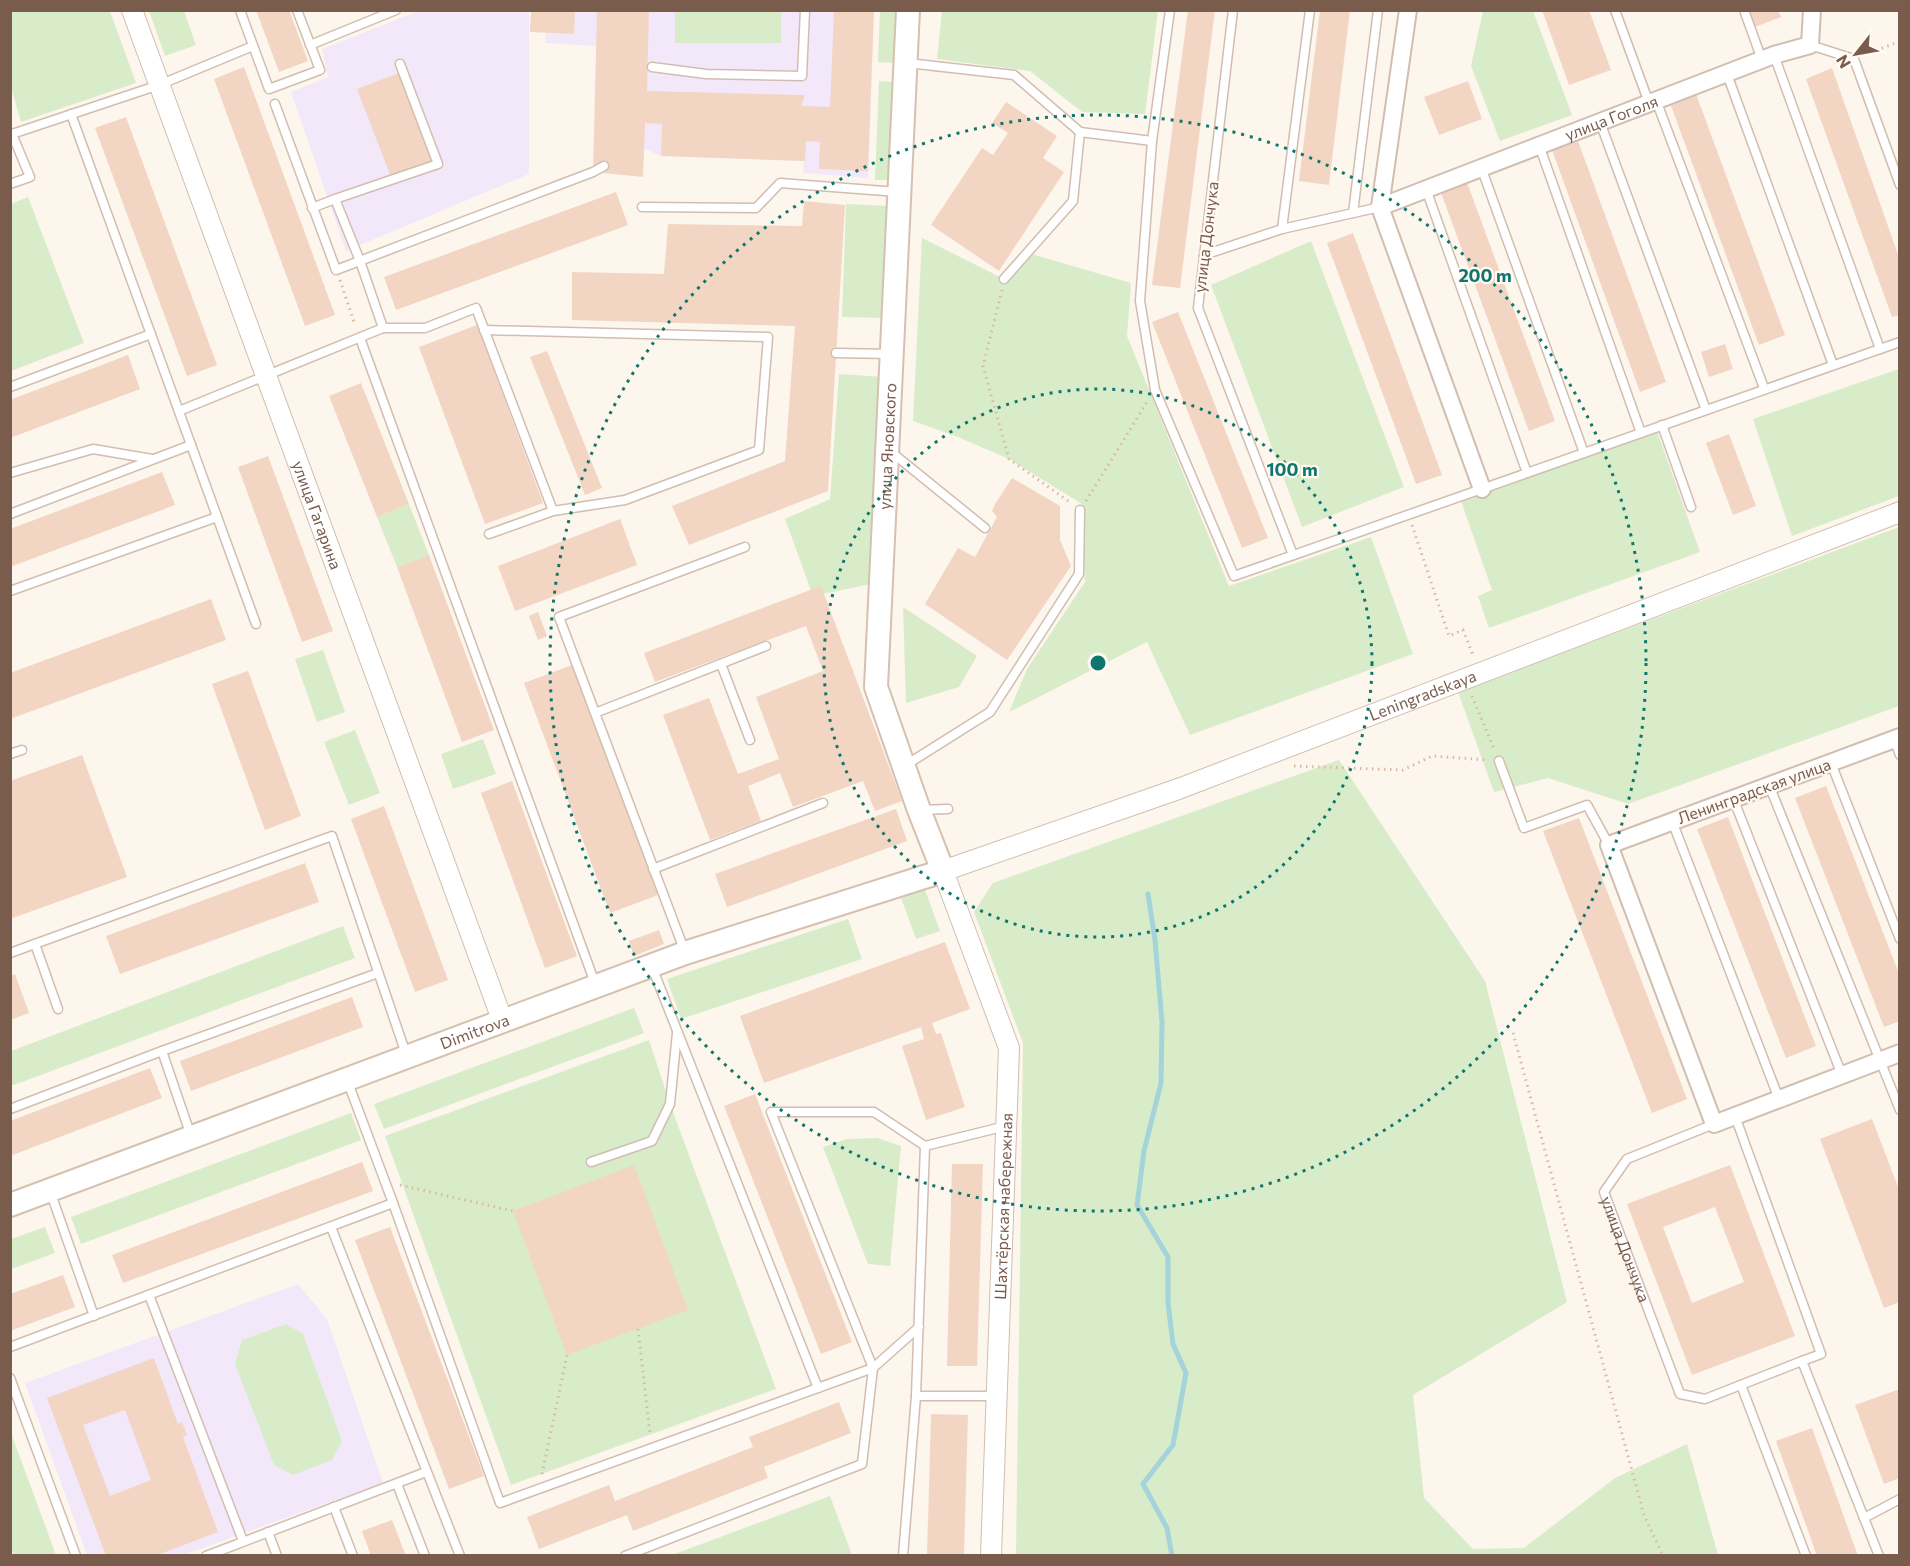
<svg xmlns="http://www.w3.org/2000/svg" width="1910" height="1566" font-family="Commissioner,sans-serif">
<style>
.education{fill:#f3e8fa}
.green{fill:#d8ecc9}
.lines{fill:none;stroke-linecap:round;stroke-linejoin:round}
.stream{stroke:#a5d3da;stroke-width:5}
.building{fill:#f3d5c3;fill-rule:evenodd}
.service-casing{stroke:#d1beb0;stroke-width:11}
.minor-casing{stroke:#d1beb0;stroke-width:20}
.tertiary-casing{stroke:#d1beb0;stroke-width:22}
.secondary-casing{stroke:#d6c0b0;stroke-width:26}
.path{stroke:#d9b8a5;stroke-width:3;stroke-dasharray:1.5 4.5;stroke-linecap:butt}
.service{stroke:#fff;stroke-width:8}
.minor{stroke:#fff;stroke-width:16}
.tertiary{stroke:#fff;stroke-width:20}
.secondary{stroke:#fff;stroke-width:22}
.ring{fill:none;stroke:#0f766e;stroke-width:3;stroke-dasharray:3 6}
.labels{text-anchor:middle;stroke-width:4.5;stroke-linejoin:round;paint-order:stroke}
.street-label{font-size:16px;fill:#7a5c4d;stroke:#fffaf3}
.centre{fill:#0f766e;stroke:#fffaf3;stroke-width:3}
.ring-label{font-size:18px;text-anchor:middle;font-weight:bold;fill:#0f766e;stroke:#fffaf3;stroke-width:4.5;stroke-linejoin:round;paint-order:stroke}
</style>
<rect width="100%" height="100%" fill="#fdf6ec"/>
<path class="education" d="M419 11H529V174L346 251 291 92 328 77 322 49Z
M547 11H874L868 178 803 173 804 161 661 156 645 149 639 175 593 172 598 46 545 43Z
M298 1284 327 1319 383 1483 183 1555H87L25 1383Z"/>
<path class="green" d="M10 11H110L136 83 21 122 11 87Z
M149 11H184L196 45 165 56Z
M675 11H781V43H675Z
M880 11H896L894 63 878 62Z
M942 11H1158L1145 114 1082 112 1030 71 937 59Z
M1483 11H1533L1572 115 1500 141 1471 66Z
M879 81 893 82 889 180H875Z
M28 197 84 343 11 371V204Z
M846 204 888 206 884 318 842 317Z
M922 238 1004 279 1028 253 1131 283 1127 336 1229 586 1371 537 1413 654 1190 735 1147 642 1009 712 1027 669 1085 582 1082 504 1009 459 958 437 913 421Z
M1311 241 1404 487 1302 527 1211 285Z
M1899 369V496L1792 536 1753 419Z
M839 374 883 377 871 584 813 596 785 519 830 499Z
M1657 431 1700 552 1489 628 1478 596 1492 590 1461 501Z
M409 504 429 555 397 567 377 517Z
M1899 527V706L1628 804 1548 778 1494 792 1458 692Z
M903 607 977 656 959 687 906 703Z
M323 650 345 712 317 722 295 659Z
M355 730 380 793 349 805 324 742Z
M483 739 496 774 453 789 441 754Z
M1339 760 1485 981 1567 1302 1413 1395 1424 1498 1473 1549 1524 1548 1615 1478 1687 1444 1718 1555H1016L1023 1043 974 912 993 883Z
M925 890 940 931 916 939 901 898Z
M848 919 862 959 681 1019 667 979Z
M343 926 355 958 11 1086V1051Z
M634 1008 644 1033 384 1129 374 1104Z
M649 1040 670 1104 776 1389 511 1485 385 1136Z
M351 1113 361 1140 81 1244 71 1217Z
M877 1138 901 1146 890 1266 868 1264 823 1147 847 1139Z
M45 1227 55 1253 11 1269V1239Z
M286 1324 303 1334 342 1441 332 1460 293 1475 274 1465 235 1364 242 1340Z
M11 1433 56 1555H14L10 1547Z
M830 1496 852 1555H672Z"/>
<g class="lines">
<path class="stream" d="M1148 894 1155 940 1162 1022 1161 1083 1144 1151 1137 1205 1168 1257V1303L1173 1344 1186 1373 1173 1445 1143 1484 1167 1528 1172 1556"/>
</g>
<path class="building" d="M256 10H289L308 61 279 72Z
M531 10H575L574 34 530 32Z
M597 10H649L647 91 805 95 801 106 830 107 834 10H874L868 171 819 169 820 142 806 141 805 161 661 156 662 124 645 123 643 177 593 172Z
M1188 10H1215L1180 288 1152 285Z
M1320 10H1350L1329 185 1299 181Z
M1542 10H1589L1611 70 1569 85Z
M1746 10H1778L1781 17 1752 28Z
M244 67 335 315 305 326 214 79Z
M1832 68 1900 260V315L1892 317 1806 79Z
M399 73 433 161 391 177 357 89Z
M1468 81 1482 119 1439 135 1424 97Z
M1696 94 1785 335 1759 345 1670 103Z
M1006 102 1057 136 1043 158 1064 172 999 271 931 225 982 148 993 155 1008 133 992 123Z
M126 117 217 365 187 376 95 128Z
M1578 141 1666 382 1640 392 1552 150Z
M1466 180 1555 421 1529 431 1440 190Z
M616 192 628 225 396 310 384 277Z
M804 201 845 205 828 491 689 545 672 506 785 461 795 326 572 320V272L664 274 668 224 802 226Z
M1353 233 1442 475 1416 484 1327 243Z
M1178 312 1268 538 1242 548 1152 322Z
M477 325 543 503 485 524 419 347Z
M1725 344 1733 369 1709 377 1701 352Z
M547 351 602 488 585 495 530 357Z
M128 355 140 389 10 438V400Z
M361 383 409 504 377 517 329 396Z
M1729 434 1756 506 1733 515 1706 443Z
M268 456 333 631 302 642 238 467Z
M162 472 175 505 10 567V529Z
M1012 478 1060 506V540L1071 566 1007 660 925 604 958 548 975 557 997 517 992 511 995 504Z
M620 519 637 565 515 611 498 566Z
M429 555 494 730 462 742 397 567Z
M821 586 902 801 875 811 863 781 793 807 780 773 748 786 761 821 710 840 663 715 709 698 738 774 779 759 756 697 823 671 806 626 655 682 644 653Z
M211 599 226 640 10 719V673Z
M538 612 547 636 538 640 529 616Z
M572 665 658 895 610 913 524 683Z
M248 671 301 816 265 830 212 684Z
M82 755 127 877 10 919V781Z
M512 781 577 956 545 968 481 793Z
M1826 786 1900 976V1021L1884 1027 1795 798Z
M384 806 448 980 415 992 351 819Z
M896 809 907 841 727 907 715 874Z
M1728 817 1816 1046 1786 1058 1697 829Z
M1579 818 1687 1099 1652 1113 1543 831Z
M305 863 319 902 120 974 106 936Z
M659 930 664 944 634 956 629 941Z
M945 942 970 1009 932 1023 936 1034 941 1033 965 1107 926 1120 902 1046 924 1039 921 1027 764 1083 740 1016Z
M15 974 29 1013 10 1020V976Z
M352 997 363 1027 191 1091 180 1061Z
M150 1068 162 1098 10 1156V1121Z
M755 1094 852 1342 821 1354 724 1106Z
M1872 1119 1900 1192V1302L1884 1308 1820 1139Z
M362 1162 373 1191 123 1283 112 1255Z
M952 1164H983L977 1366H947Z
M634 1165 688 1310 567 1355 513 1211Z
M1730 1165 1795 1336 1692 1375 1627 1204ZM1715 1207 1744 1282 1692 1303 1663 1227Z
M390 1227 484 1476 449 1489 355 1240Z
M63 1275 75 1307 10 1331V1294Z
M154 1358 178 1424 182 1422 187 1435 183 1437 218 1532 155 1556H106L47 1398ZM125 1410 151 1480 110 1496 83 1425Z
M1900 1389V1478L1884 1484 1855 1405Z
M839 1402 851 1433 764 1467 768 1478 633 1531 627 1515 539 1549 527 1517 609 1485 615 1501 753 1447 749 1437Z
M931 1414 968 1415 964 1556H927Z
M1812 1428 1858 1556H1817L1776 1441Z
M392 1520 406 1556H371L362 1531Z"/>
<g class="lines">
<defs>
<g id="service">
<path d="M240 10 269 89 320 70 297 10"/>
<path d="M1170 10 1152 141 1140 301 1155 390 1234 576 1900 342"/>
<path d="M1233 10 1198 308 1293 555"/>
<path d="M1615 10 1649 103"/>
<path d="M1744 10 1762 60"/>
<path d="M310 45 396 10"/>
<path d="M1810 45 1854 59 1900 185"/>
<path d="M1774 55 1880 349"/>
<path d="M908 63 1014 75 1080 132 1152 141"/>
<path d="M652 67 706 74 802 76 805 10"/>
<path d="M1727 74 1833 365"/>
<path d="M1656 100 1764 388"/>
<path d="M275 104 336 270 593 172 604 166"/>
<path d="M71 114 256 624"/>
<path d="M1600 122 1706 410"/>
<path d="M1539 145 1641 433"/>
<path d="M1481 167 1584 453"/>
<path d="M10 184 30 177 12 134 159 85 253 46"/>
<path d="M1426 189 1527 473"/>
<path d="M642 207 756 208 780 183 898 192"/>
<path d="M312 208 335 199 438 164 400 64"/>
<path d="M1353 213 1378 10"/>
<path d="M1282 229 1310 10"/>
<path d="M1204 255 1282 229 1380 207"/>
<path d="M1004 279 1073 201 1080 132"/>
<path d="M383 328H425L476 308 553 511"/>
<path d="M484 330 768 337 759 450 625 500 553 511 489 534"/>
<path d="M360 338 596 986"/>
<path d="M836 353 891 354"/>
<path d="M10 387 151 334"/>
<path d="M179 411 383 328 360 261 335 199"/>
<path d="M1662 425 1691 507"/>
<path d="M890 451 985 528"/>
<path d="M10 473 93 449 152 459"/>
<path d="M10 514 191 445"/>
<path d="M10 591 217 517"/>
<path d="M721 664 750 740"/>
<path d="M595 713 559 617 745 547"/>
<path d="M1894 739 1900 755"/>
<path d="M10 754 22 750"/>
<path d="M1499 761 1524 828 1587 805 1609 845"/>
<path d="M1831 763 1900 939"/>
<path d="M906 765 990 712 1079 574 1080 510"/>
<path d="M1769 785 1900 1110"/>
<path d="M1733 798 1842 1075"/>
<path d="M919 810 948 809"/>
<path d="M1672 821 1779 1099"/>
<path d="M653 869 823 803"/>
<path d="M35 944 58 1009"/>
<path d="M685 952 595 713 766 646"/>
<path d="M10 953 332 836 407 1057"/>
<path d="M652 967 818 1388"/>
<path d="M162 1051 191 1136"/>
<path d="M347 1080 393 1203 500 1503 873 1368 919 1327"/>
<path d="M10 1109 162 1051 378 973"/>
<path d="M1735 1116 1821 1354 1802 1361"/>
<path id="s1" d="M1714 1124 1627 1159 1604 1192 1680 1394 1705 1399 1802 1361 1879 1556"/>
<path d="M591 1162 652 1141 670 1104 677 1033"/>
<path d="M50 1191 94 1316"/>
<path d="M331 1227 460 1556"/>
<path d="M149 1295 243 1541"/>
<path d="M10 1347 393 1203"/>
<path d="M10 1378 76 1556"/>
<path d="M1741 1385 1806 1556"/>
<path d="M916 1396H996"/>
<path d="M397 1484 425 1556"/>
<path d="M334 1507 353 1556"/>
<path d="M1864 1518 1900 1499"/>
<path d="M268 1532 277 1556"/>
<path d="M206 1556 426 1472"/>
<path d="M625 1556 862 1464 873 1368 771 1112H874L925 1146 1006 1126"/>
<path d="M903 1556 916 1396 925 1146"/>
</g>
<g id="minor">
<path d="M1408 10 1380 207 1482 489"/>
<path id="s2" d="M1380 207 1774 55 1810 45 1812 10"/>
<path d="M1900 737 1609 845 1714 1124 1900 1053"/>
</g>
<g id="tertiary">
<path id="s3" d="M132 10 503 1022"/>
<path id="s4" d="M991 1556 1009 1048 943 871 1181 788 1900 512"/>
</g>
<g id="secondary">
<path id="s5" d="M10 1205 685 953 943 871 919 810 876 687 908 10"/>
</g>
</defs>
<use href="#service" class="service-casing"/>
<use href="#minor" class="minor-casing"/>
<use href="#tertiary" class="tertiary-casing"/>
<use href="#secondary" class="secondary-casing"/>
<path class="path" d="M1865 55 1900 41
M340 280 355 325
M1002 290 983 366 1009 459 1071 503
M1086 501 1147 402
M1412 525 1449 636 1463 630 1473 655
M1472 696 1494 749
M1294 766 1403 770 1432 756 1488 760
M1513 1033 1644 1515 1663 1556
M400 1185 513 1211
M638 1329 650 1434
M542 1474 567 1355"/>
<use href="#service" class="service"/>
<use href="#minor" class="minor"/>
<use href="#tertiary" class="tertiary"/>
<use href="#secondary" class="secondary"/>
</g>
<g class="ring">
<circle cx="1098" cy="663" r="274"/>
<circle cx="1098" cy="663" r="548"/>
</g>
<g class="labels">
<g class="street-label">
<text dy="6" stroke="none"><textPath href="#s2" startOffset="248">улица Гоголя</textPath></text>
<text transform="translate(1206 237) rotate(-83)" y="6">улица Дончука</text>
<text dy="6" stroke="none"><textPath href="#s5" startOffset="1428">улица Яновского</textPath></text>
<text dy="6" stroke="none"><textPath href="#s3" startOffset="538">улица Гагарина</textPath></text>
<text dy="6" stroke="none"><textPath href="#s4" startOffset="1208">Leningradskaya</textPath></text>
<text transform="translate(1754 791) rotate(-20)" y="6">Ленинградская улица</text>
<text dy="6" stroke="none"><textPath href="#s5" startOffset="496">Dimitrova</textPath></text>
<text dy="6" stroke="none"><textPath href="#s4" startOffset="350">Шахтёрская набережная</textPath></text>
<text dy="6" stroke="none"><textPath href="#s1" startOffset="195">улица Дончука</textPath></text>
</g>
</g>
<circle cx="1098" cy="663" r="9" class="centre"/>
<g class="ring-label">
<text x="1485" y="282">200 m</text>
<text x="1292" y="476">100 m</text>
</g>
<rect width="1910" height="1566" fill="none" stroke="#7a5c4d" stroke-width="24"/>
<g transform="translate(1856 54) rotate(239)" stroke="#fffaf3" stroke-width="4.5" paint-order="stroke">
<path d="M0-4.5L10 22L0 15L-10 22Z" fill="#7a5c4d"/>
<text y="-9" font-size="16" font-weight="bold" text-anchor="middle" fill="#7a5c4d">N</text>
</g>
</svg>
